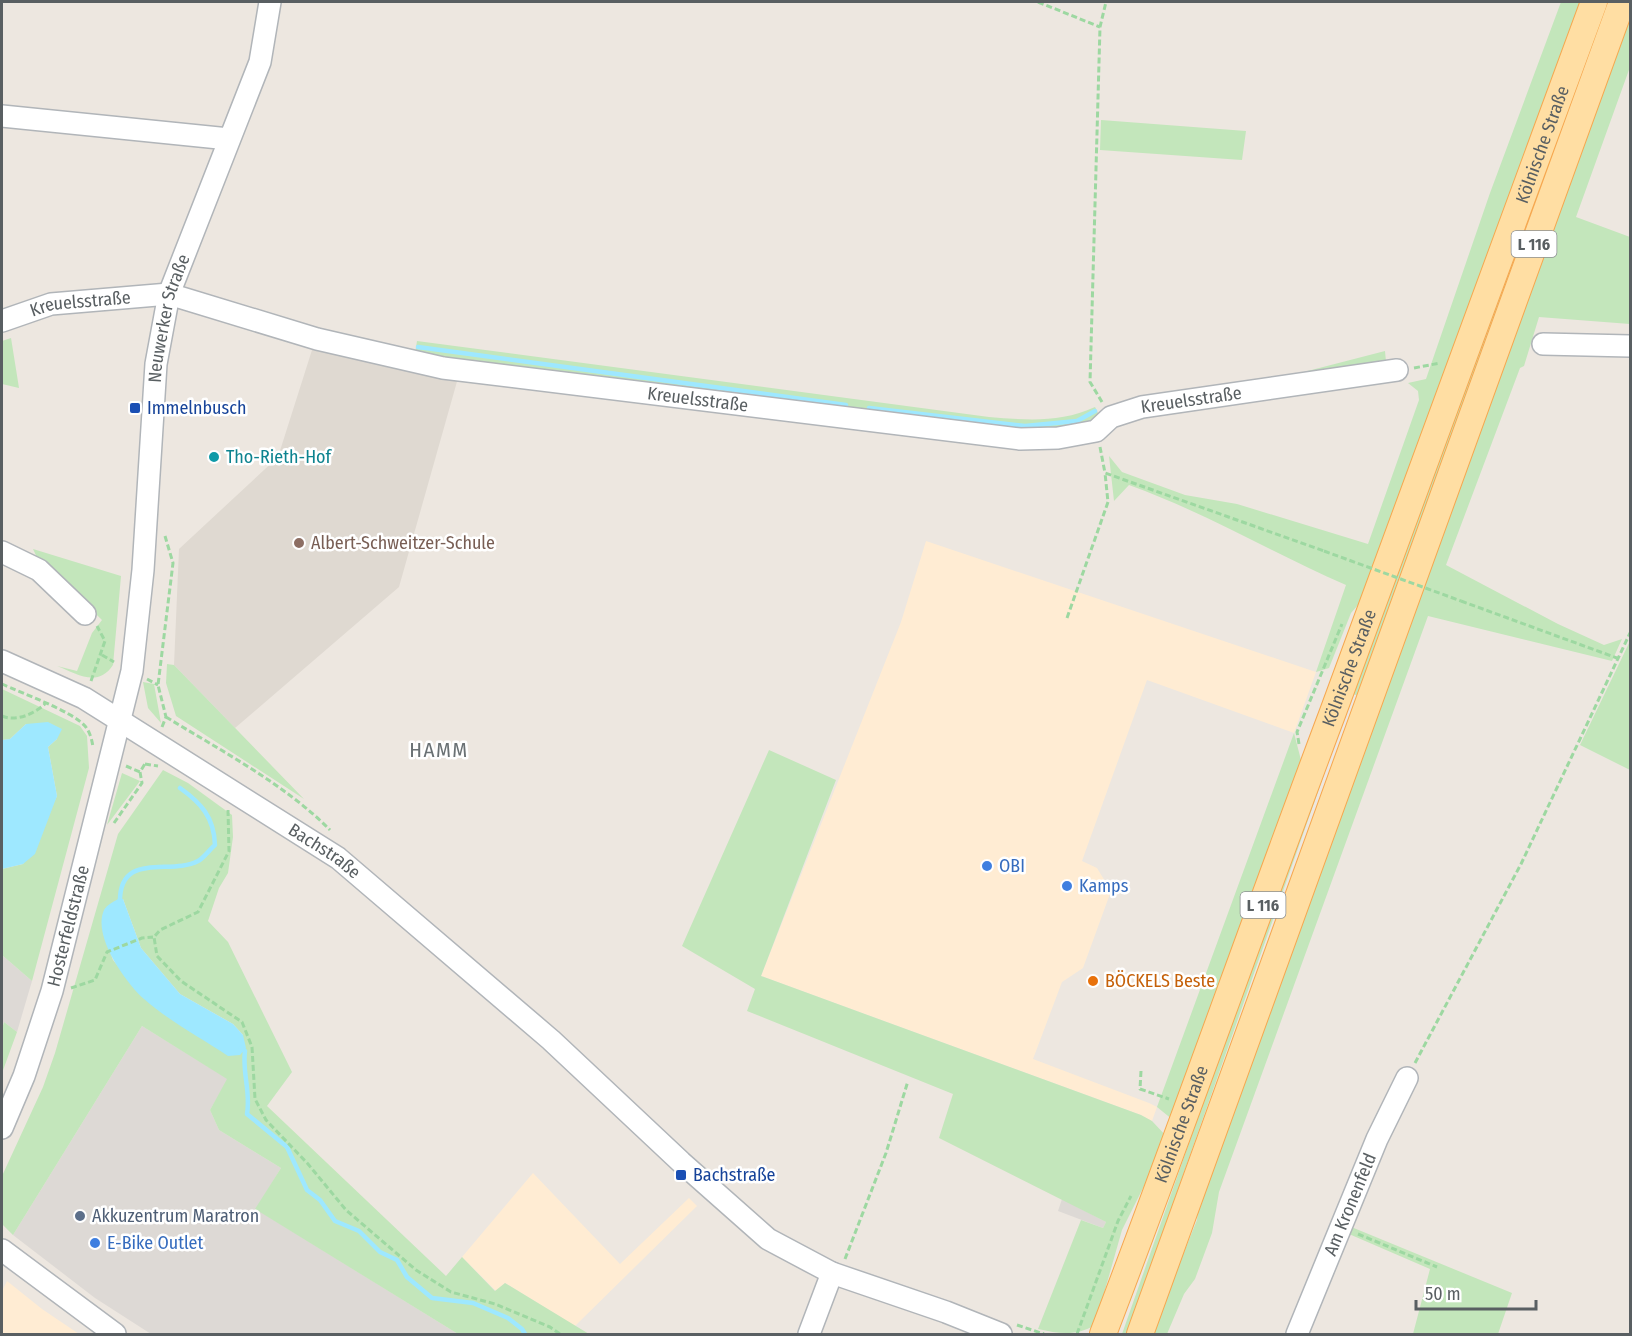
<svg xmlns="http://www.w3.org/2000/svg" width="1632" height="1336" font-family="'Fira Sans Condensed',sans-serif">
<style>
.commercial{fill:#ffecd3}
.industrial{fill:#ddd9d5}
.education{fill:#dfd9d1}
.green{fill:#c3e6bb;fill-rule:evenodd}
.water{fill:#9ee8ff}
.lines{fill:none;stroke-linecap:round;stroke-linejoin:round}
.stream{stroke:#9ee8ff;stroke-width:4.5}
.minor-casing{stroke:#b1b5b9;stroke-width:24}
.major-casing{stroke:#f6a74f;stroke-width:28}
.path{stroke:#9dd8a1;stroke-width:3;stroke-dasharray:6 3;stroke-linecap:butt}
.minor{stroke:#fff;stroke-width:21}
.major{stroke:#ffdea3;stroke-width:26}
.path-bridge{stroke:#9dd8a1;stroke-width:3;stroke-dasharray:6 3;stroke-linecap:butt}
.transit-dot{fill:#1a4fb4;stroke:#fff;stroke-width:2}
.culture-dot{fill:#0f9aa8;stroke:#fff;stroke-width:2}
.education-dot{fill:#8d6e63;stroke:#fff;stroke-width:2}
.shop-dot{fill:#3f7fe0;stroke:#fff;stroke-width:2}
.food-dot{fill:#e8710a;stroke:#fff;stroke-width:2}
.service-dot{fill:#5c6f8a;stroke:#fff;stroke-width:2}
.labels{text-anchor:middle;stroke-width:5;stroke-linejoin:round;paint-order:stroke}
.shield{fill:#fff;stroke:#8b8f91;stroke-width:1.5}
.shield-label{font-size:16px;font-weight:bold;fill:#595f62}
.street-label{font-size:18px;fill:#595f62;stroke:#fff}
.transit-label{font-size:18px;fill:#164399;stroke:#fff;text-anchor:start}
.culture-label{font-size:18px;fill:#0d838f;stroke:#fff;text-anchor:start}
.education-label{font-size:18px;fill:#785e54;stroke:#fff;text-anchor:start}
.shop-label{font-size:18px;fill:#366cbe;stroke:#fff;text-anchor:start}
.food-label{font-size:18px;fill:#c56008;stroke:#fff;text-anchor:start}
.service-label{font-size:18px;fill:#4e5e75;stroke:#fff;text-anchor:start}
.quarter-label{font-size:21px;letter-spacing:1.5px;fill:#6a7174;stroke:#fff}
</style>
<rect width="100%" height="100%" fill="#ede7e0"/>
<path class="commercial" d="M926 541 1316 672 1294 733 1147 680 1082 861 1097 868 1111 891 1083 968 1062 982 1033 1059 1149 1103 1157 1107 1152 1121 1141 1115 761 976 901 622Z
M533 1173 620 1264 689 1198 697 1206 575 1326 505 1283 496 1291 462 1257Z
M7 1281 42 1309 79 1334H2V1291Z"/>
<path class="industrial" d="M2 955 32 981 17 1032 4 1022 2 1029Z
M142 1026 228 1079 210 1110 219 1130 281 1168 256 1209 458 1334H151L95 1298 13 1235Z
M1062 1199 1106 1222 1103 1228 1058 1211Z"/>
<path class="education" d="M312 350 458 378 399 587 235 728 174 665 179 549 278 457Z"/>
<path class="green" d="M1561 2H1581L1365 597 1351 613 1329 668 1316 672 1346 585C1273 553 1204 512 1129 485L1114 501 1109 456 1122 472 1185 495 1237 504 1368 544 1419 400 1418 391 1408 383 1426 379 1490 193Z
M1604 2H1610L1357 695 1350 694Z
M1630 4V67L1576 217 1630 237V324L1539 317 1524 366 1520 368 1446 565 1558 624 1604 645 1622 639 1612 661 1428 616 1219 1192 1212 1233 1195 1279 1184 1294 1167 1334H1151L1197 1220 1201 1179Z
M1101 120 1246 131 1242 160 1100 150Z
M11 338 19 388 2 384V341Z
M417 341 989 417C1027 420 1060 423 1095 407L1100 417C1063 434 1028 430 988 429L415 354Z
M1385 351 1386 362 1297 380 1296 374Z
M33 549 121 576 113 665C98 688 77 674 57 666L77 671 92 633 102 620 64 583 41 566Z
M1630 641V770L1580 745Z
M167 664 174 665 304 799 176 716 166 683Z
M143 682 154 684 161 723 148 708Z
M2 689 80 726 87 736 89 768 32 981 2 955V869L23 864 57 796 48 747 57 739 26 724 10 739 2 740Z
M1294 733 1302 764 1173 1120 1157 1107Z
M769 750 836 780 761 976 1141 1115 1152 1121 1168 1138 1122 1230 1095 1325C1077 1336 1060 1334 1038 1329L1081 1220 1103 1228 1106 1222 939 1138 953 1094 747 1011 755 989 682 946Z
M1327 750 1332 752 1127 1334H1122Z
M163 770 188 783 232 815 233 837 228 873 219 888 208 921 228 942 292 1072 267 1106 446 1276 462 1257 495 1291 505 1283 589 1334H458L255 1209 281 1168 219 1130 210 1110 227 1079 142 1026 13 1235 2 1224V1176L43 1087 55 1053 118 834ZM123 899 141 948 180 994 233 1024 243 1035 144 998 113 960 103 933Z
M122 773 140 781 107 825Z
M4 1022 17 1032 2 1073V1029Z
M1344 1224 1512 1293 1498 1334H1413L1430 1269 1342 1231Z"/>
<path class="water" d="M48 722 62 729 57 739 48 747 57 796 35 854 23 864 2 869V740L10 739 26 724Z
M118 899H123L141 948 180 994 233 1024 243 1035 246 1048 240 1055 228 1056C201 1038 169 1021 144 999 126 983 92 936 104 910 107 905 113 902 118 899Z"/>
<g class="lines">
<path class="stream" d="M418 347 846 405
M869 408 1025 426 1077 421 1095 411
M120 904C118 850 170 876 198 861 204 858 210 849 215 845 214 817 201 803 180 788
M241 1048 245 1051C242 1073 251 1092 247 1114L287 1147 307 1190 320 1200 335 1221 359 1231 380 1252 397 1260 407 1277 432 1298 473 1303 508 1318 522 1329 525 1334"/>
<defs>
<g id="minor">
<path d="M2 116 229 139"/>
<path id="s1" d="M2 321 51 304 169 294 317 339 443 368 1020 439 1058 438 1096 431 1111 417 1142 407 1397 370"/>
<path d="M1543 344 1630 346"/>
<path d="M2 552 39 570 85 614"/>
<path id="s2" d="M2 661 84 698 338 858 551 1040 681 1162 768 1239 832 1273 946 1312 1001 1334"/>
<path id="s3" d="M2 1128 24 1076 52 991 132 671 143 570 156 364 169 294 260 62 270 2"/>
<path d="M2 1250 115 1334"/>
<path d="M809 1334 832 1273"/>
<path id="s4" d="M1297 1334 1377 1139 1407 1078"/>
</g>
<g id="major">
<path id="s5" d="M1103 1334C1182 1128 1255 919 1333 712 1421 475 1509 239 1594 2"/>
<path d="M1140 1334 1622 2"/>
</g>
</defs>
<use href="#minor" class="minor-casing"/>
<use href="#major" class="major-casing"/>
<path class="path" d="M1038 2 1100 27
M1414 368 1440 363
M1102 402 1090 382 1100 27 1106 2
M1100 447 1105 473 1324 551
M1461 601 1617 658
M1067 618 1108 502 1105 473
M102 655 114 662
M147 679 158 685
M91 681 105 641 97 626
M2 684C21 693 72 711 85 726 90 732 92 740 93 747
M2 716C16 722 34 714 45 704
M166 717C220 750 286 785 330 830
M162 727 166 717 158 685 173 563 165 536
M1299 744 1297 732 1342 624
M145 764 158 766
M126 766 140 772
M228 810 229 851 198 912 160 930 154 937 157 956 181 981 242 1022 252 1047 255 1099 266 1120 308 1164 346 1210 416 1270 451 1292 495 1304 550 1327 560 1334
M114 823 142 783 140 772 146 762
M71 988 95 980 107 952 142 938 153 937
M1415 1063 1521 864 1630 633
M1141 1071 1140 1089 1169 1099
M1358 1234 1437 1267
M845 1259 886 1153 908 1081
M1017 1325 1044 1334
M1077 1334 1118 1221 1131 1196"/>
<use href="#minor" class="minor"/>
<use href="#major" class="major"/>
<path class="path-bridge" d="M1324 551 1461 601"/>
</g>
<g class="transit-dot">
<rect x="129" y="402" width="12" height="12" rx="3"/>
<rect x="675" y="1169" width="12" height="12" rx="3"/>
</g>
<circle class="culture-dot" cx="214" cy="457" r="6"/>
<circle class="education-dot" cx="299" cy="543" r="6"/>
<g class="shop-dot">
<circle cx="987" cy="866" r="6"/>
<circle cx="1067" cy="886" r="6"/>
<circle cx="95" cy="1243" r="6"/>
</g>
<circle class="food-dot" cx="1093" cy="981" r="6"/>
<circle class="service-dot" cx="80" cy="1216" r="6"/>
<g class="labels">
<g class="shield">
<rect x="1511.5" y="231" width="45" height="26" rx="4.5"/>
<rect x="1240.5" y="892" width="45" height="26" rx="4.5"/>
</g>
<g class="shield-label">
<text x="1534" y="250">L 116</text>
<text x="1263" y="911">L 116</text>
</g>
<g class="street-label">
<text dy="6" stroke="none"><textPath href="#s5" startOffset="1268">Kölnische Straße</textPath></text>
<text dy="6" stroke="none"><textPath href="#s1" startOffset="81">Kreuelsstraße</textPath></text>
<text dy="6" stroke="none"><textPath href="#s3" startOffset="831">Neuwerker Straße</textPath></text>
<text dy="6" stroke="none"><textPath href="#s1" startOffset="711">Kreuelsstraße</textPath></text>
<text dy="6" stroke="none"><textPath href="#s1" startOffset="1215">Kreuelsstraße</textPath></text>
<text dy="6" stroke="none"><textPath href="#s5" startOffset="710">Kölnische Straße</textPath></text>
<text dy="6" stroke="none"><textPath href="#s2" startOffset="375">Bachstraße</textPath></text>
<text dy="6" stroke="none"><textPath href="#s3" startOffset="213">Hosterfeldstraße</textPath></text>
<text dy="6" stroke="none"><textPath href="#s5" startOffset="224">Kölnische Straße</textPath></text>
<text dy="6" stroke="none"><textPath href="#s4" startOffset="140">Am Kronenfeld</textPath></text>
</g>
<g class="transit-label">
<text x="147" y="414">Immelnbusch</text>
<text x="693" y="1181">Bachstraße</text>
</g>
<g class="culture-label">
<text x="226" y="463">Tho-Rieth-Hof</text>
</g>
<g class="education-label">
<text x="311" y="549">Albert-Schweitzer-Schule</text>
</g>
<g class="shop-label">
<text x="999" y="872">OBI</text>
<text x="1079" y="892">Kamps</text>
<text x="107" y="1249">E-Bike Outlet</text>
</g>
<g class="food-label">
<text x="1105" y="987">BÖCKELS Beste</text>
</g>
<g class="service-label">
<text x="92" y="1222">Akkuzentrum Maratron</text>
</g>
<g class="quarter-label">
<text x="439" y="757">HAMM</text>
</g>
</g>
<rect width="1632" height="1336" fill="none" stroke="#595f62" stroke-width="6"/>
<path d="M1416 1300v9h120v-9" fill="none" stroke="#595f62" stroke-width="3"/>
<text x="1425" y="1300" font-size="18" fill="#595f62" stroke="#ffffff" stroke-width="4.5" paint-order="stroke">50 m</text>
</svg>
